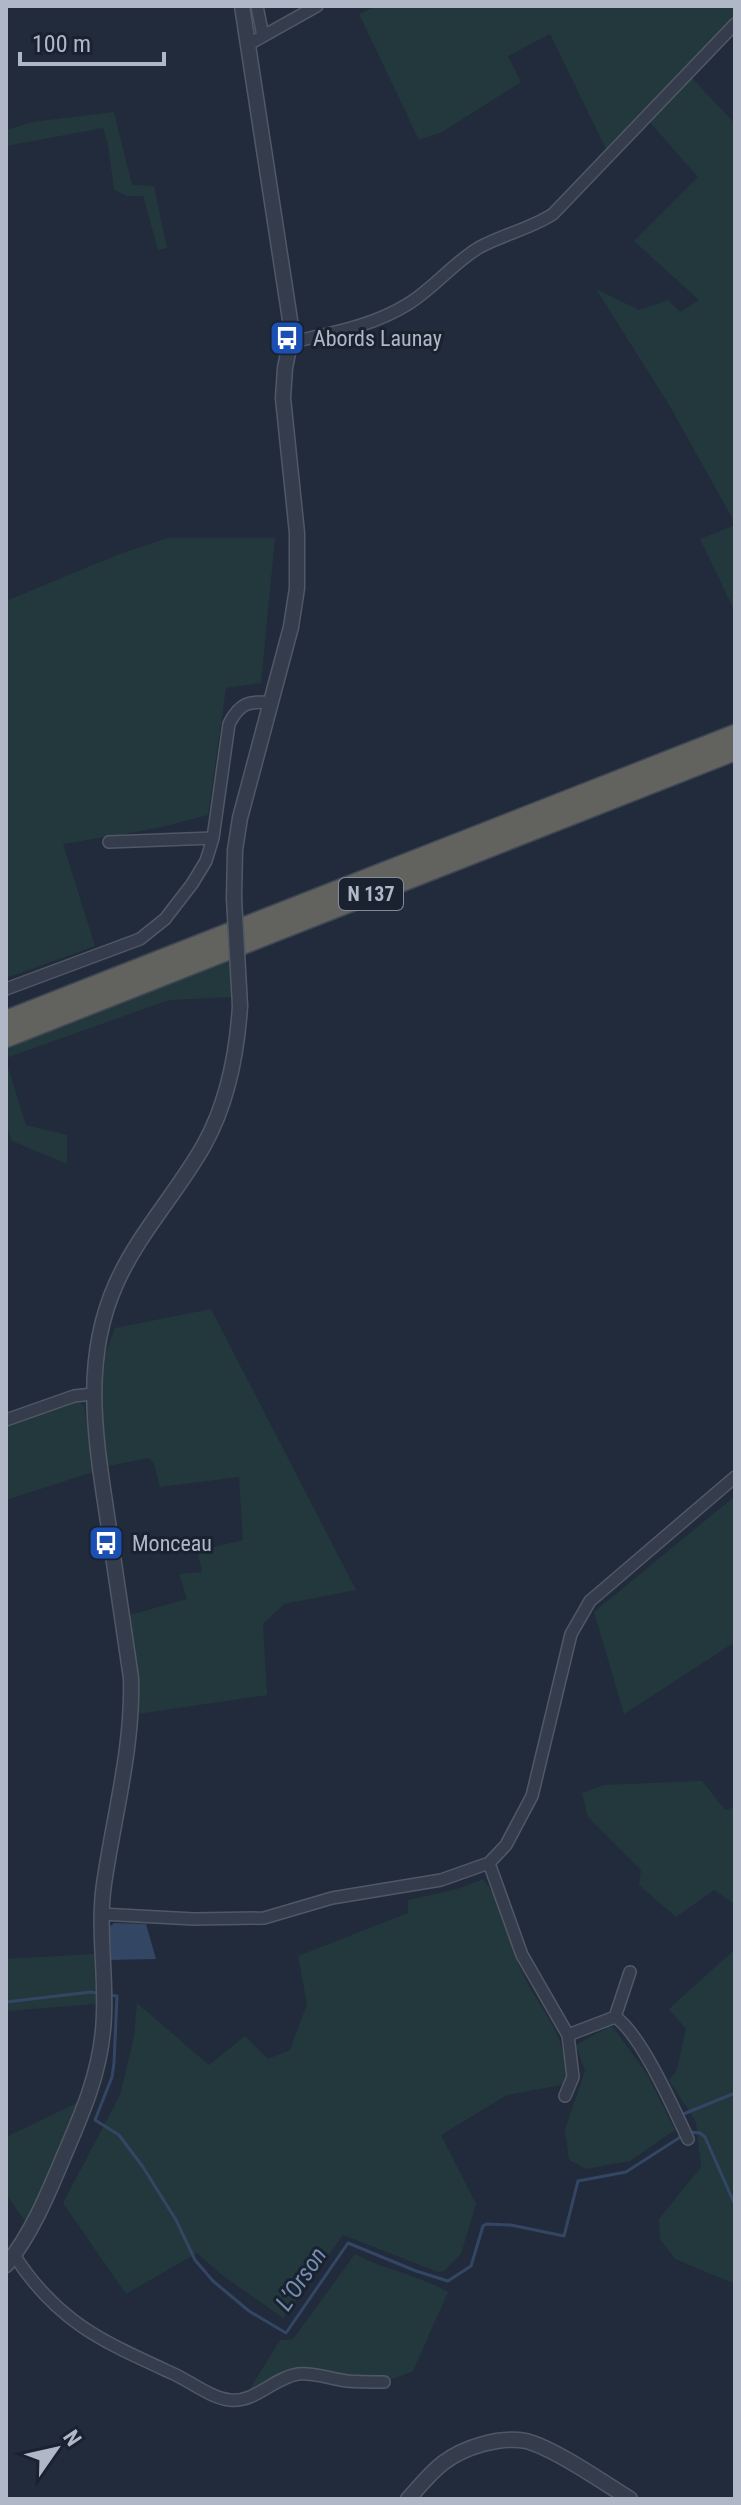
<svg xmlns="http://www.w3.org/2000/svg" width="741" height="2505" font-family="'Roboto Condensed',sans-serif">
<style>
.green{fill:#23383d}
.water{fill:#334664}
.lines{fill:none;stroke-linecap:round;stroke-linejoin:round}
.stream{stroke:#334664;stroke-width:3}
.minor-casing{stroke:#505866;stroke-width:14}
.tertiary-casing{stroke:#505866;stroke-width:17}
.trunk-casing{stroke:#404856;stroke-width:23}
.minor{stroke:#353d4c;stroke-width:11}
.tertiary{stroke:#353d4c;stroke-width:14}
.trunk{stroke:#62625e;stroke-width:20}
.tertiary-bridge-casing{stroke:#505866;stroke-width:17;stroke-linecap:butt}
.tertiary-bridge{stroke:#353d4c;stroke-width:14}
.labels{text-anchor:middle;stroke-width:6;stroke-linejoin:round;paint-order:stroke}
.shield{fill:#1a2230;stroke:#838b9a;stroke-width:2}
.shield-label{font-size:20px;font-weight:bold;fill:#b0b8c8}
.poi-label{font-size:22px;fill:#b0b8c8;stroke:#1a2230;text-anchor:start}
.water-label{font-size:24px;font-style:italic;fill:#758db2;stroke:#1a2230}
</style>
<rect width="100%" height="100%" fill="#212b3b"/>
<path class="green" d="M377 6H735V15L606 149 550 34 508 56 521 82 442 132 419 140 359 14Z
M691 77 735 124V523L668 403 596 289 639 310 668 300 680 312 699 300 634 241 698 177 648 120Z
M114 112 132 185 154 186 167 248 158 250 143 196H127L114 190 108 144 103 128 6 146V130L32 122Z
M735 525V612L700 539Z
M168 538H275L261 683 226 688 208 815 158 828 63 844 95 946 6 978V601L117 555Z
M229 962 232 997 169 1000 6 1058V1044Z
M6 1061 26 1125 67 1135V1164L12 1141 6 1126Z
M211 1309 356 1590 284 1604 263 1624 267 1695 138 1714 130 1615 187 1599 179 1574 202 1572 197 1551 243 1540 239 1477 160 1487 154 1464 149 1458 103 1467 99 1419 103 1359 115 1328Z
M77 1401 84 1406 93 1472 6 1500V1425Z
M735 1496V1642L624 1714 594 1612Z
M702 1781 725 1810 735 1807V1904L714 1890 676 1917 639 1885 641 1870 588 1817 582 1793 604 1785Z
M483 1879C503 1903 507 1936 519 1965 539 2013 566 2026 567 2084L507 2095 441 2135 476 2204 461 2254 444 2271 438 2272 343 2235 283 2318 222 2275 197 2253 126 2294 63 2203 120 2095 134 2037 137 2003 209 2065 245 2036 268 2059 290 2050 307 2004 298 1956 408 1913V1900L457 1889Z
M735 1949V2284L675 2259 660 2239 659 2219 701 2167 696 2122 669 2080 676 2072 686 2029 669 2009Z
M94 1954 96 2004 6 2011V1959Z
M608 2027H613L647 2074 675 2130 630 2161 586 2169 569 2160 565 2129 585 2071 576 2045Z
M77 2103 27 2224 6 2194V2137Z
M355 2254C384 2270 419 2275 448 2292L413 2371 393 2379 363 2380 310 2371 245 2397 280 2340 293 2339Z"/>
<path class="water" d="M114 1923 146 1924 156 1959 109 1960 107 1929Z"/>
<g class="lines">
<path class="stream" d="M108 1995 117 1996 114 2063 112 2077 95 2120 119 2135 143 2167 176 2220 195 2260 213 2281 249 2311 286 2333 348 2243 416 2271 448 2281 471 2266 483 2226 486 2224 511 2225 564 2236 578 2181 626 2172 682 2136
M6 2002 91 1992 101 1994
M681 2115 735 2093
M689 2132 700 2133 705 2137 735 2205"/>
<defs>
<path id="minor" d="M257 6 263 36
M249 44 317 6
M292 342C332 333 373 326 408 304 434 288 454 262 480 247 504 234 530 229 553 214L735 24
M109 842 213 838
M6 989 140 939 165 919 192 884 206 861 213 838 229 724C240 702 248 702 271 702
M6 1420 74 1396 93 1394
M489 1863 522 1955 568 2035 615 2017
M101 1914 194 1919 264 1918 332 1898 441 1880 489 1863 506 1845 532 1796 571 1634 590 1601 735 1477
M615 2017C640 2032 675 2111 688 2139
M615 2017 630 1972
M565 2096 573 2077 568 2035
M14 2255C58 2323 104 2342 174 2374 191 2382 211 2398 230 2400 255 2403 273 2378 298 2374 313 2372 331 2379 347 2381 359 2382 371 2382 384 2382"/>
<path id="tertiary" d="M234 898 235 850 240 818 291 627 297 588V533L283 398 285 368 292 333 242 6
M6 2265C31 2235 48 2194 63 2158 81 2116 99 2076 103 2030 108 1982 97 1933 104 1884 114 1815 133 1749 131 1678 123 1626 116 1574 108 1522 96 1441 81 1362 116 1284 138 1234 177 1193 204 1145 228 1102 237 1054 240 1006
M408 2499C419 2487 430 2473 443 2463 464 2447 500 2436 526 2441 554 2448 604 2483 630 2499"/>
<path id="trunk" d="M6 1021 735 735
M6 1037 735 750"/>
</defs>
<use href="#minor" class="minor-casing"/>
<use href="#tertiary" class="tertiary-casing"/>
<use href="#trunk" class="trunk-casing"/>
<use href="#minor" class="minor"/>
<use href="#tertiary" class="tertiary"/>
<use href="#trunk" class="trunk"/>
<defs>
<path id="tertiary-bridge" d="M234 898 240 1006"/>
</defs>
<use href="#tertiary-bridge" class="tertiary-bridge-casing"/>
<use href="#tertiary-bridge" class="tertiary-bridge"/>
</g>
<defs>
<symbol id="bus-square" viewBox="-11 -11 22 22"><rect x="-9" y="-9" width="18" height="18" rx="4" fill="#1a4fb4" stroke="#1a2230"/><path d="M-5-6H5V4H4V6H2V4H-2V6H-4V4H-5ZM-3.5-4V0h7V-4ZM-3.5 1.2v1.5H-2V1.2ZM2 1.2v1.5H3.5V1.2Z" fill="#fff"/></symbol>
</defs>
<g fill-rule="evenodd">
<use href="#bus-square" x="267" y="318" width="40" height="40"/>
<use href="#bus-square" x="86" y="1523" width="40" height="40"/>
</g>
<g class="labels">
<rect class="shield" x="339" y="878" width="64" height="32" rx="6"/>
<g class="shield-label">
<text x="371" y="901">N 137</text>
</g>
<g class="poi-label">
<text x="313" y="346">Abords Launay</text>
<text x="132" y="1551">Monceau</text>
</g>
<g class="water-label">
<text transform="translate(301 2279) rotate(-56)" y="8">L’Orson</text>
</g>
</g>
<rect width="741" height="2505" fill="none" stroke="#b0b8c8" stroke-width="16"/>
<g transform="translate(56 2449) rotate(56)" stroke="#1a2230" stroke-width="6" paint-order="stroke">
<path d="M0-6L14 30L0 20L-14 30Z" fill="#b0b8c8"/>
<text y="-12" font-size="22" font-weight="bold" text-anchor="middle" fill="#b0b8c8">N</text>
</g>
<path d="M20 52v12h144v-12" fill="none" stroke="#b0b8c8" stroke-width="4"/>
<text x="32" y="52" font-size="24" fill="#b0b8c8" stroke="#1a2230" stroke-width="6" paint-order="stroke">100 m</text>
</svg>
